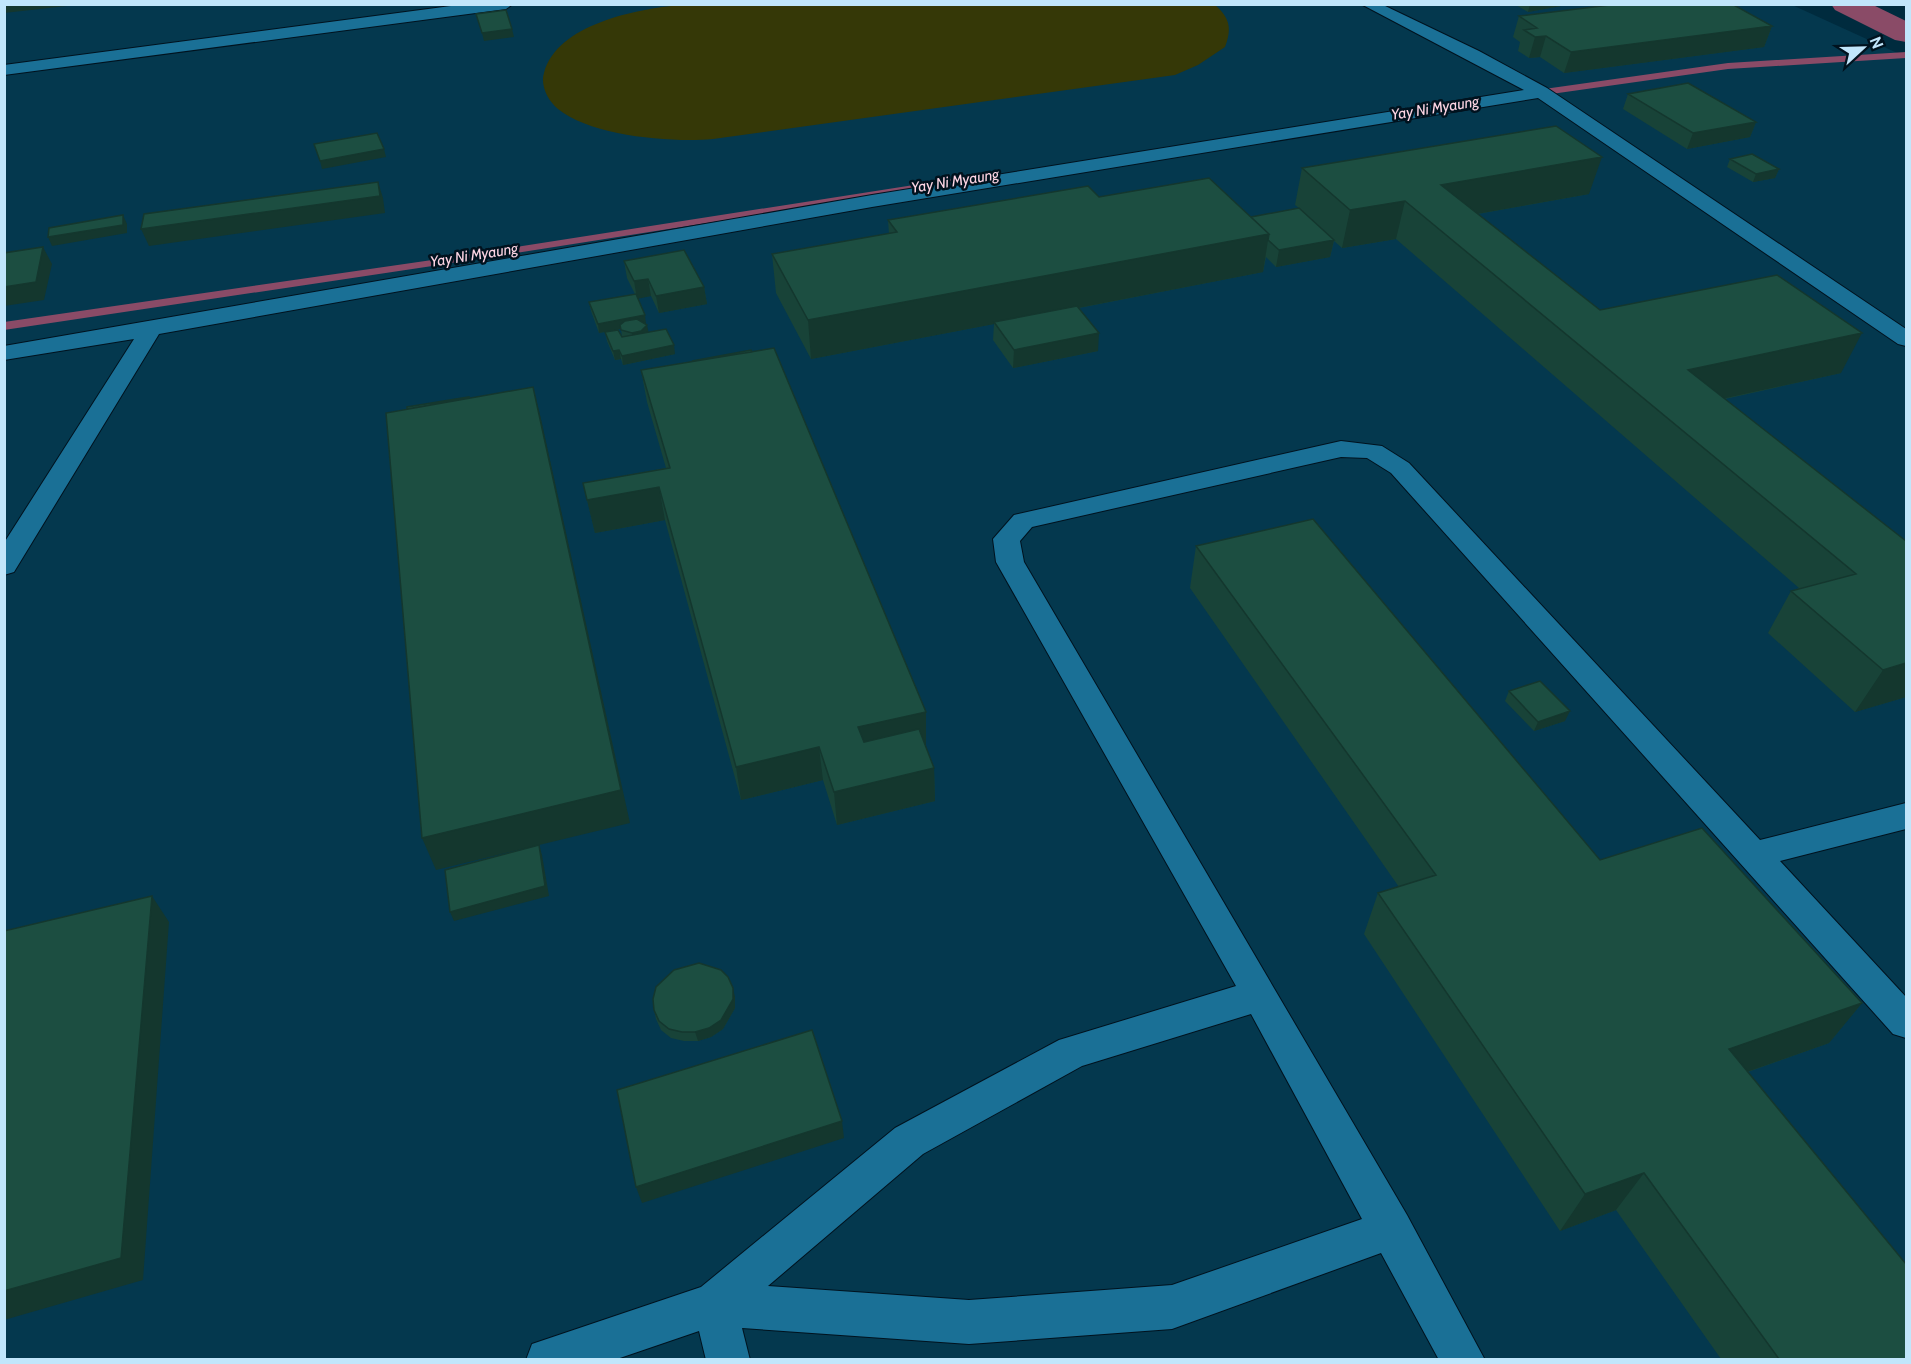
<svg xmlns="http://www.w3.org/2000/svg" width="1911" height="1364" font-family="Cabin,sans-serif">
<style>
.built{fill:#04384e}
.green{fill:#353807}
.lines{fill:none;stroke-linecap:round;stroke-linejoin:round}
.stream{fill:#8a4b67;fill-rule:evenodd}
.canal{fill:#8a4b67;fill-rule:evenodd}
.service-casing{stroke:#00121e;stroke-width:2}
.service{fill:#1a7096;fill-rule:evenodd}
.wall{fill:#184338}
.shaded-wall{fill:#14372e}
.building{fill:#1c4e41;stroke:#14372e;stroke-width:1.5}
.labels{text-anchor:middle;stroke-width:5;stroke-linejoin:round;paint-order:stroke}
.far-water-label{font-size:15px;font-style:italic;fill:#fdd5e4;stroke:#00121e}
</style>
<rect width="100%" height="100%" fill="#002b3e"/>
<path class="built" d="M1790 4 1906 57V1359L5 1360V5Z"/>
<path class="green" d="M1215 5C1230 18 1232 28 1225 47L1198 65 1175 75 713 139C672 143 591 136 558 109 548 101 540 85 544 73 557 24 637 9 680 5Z"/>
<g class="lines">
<path class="stream" d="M1906 52V58L1728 69 1530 97 1525 94 1530 91 1728 63Z
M997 172 1002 175 1001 177 439 265 4 330V322L439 259Z"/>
<path class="canal" d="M1831 4H1871L1906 21V42L1895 40 1835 10Z"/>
<defs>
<path id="service" d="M466 4H513L506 9 4 75V65Z
M1361 4H1381L1479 51 1547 88 1906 329V346L1898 344 1538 98 872 207 159 334 14 572 4 575V543L134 339 4 360V346L872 195 1524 90Z
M1341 441 1382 446 1409 463 1760 840 1906 803V829L1780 861 1906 997V1038L1893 1034 1391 473 1367 458 1341 457 1032 527 1020 541 1024 562 1407 1215 1485 1360H1439L1381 1253 1172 1329 969 1344 742 1328 750 1360H706L699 1331 614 1360H526L532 1344 701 1287 895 1128 1059 1040 1236 986 996 562 993 539 1014 515ZM1251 1014 1362 1219 1172 1285 969 1300 768 1286 923 1154 1082 1066Z"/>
</defs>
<use href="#service" class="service-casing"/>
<use href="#service" class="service"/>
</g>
<path class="wall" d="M1514 4H1572L1528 12Z
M1519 16 1772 26 1764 47 1564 73 1540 57 1529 58 1518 51 1520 42 1513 37Z
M1628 94 1756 122 1750 137 1687 149 1623 109Z
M1730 159 1779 169 1775 178 1753 182 1727 167Z
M1302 168 1589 194 1478 214 1600 310 1841 373 1725 399 1906 541V697L1855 712 1768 633 1791 591 1799 588 1396 239 1342 248 1334 241 1330 257 1276 267 1266 257 1263 272 1079 308 1098 351 1013 368 993 340 994 324 811 359 776 293 772 254 889 234 888 220 1099 197 1251 217 1299 208 1295 205Z
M624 261 704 287 707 304 659 313 651 296 638 298 648 332 675 354 623 365 621 359 615 360 607 341 605 332 622 337 621 329 599 333 591 311 589 302 635 294 627 278Z
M641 370 926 712V745H925L934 768 935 801 837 825 823 780 741 800 665 520 595 533 583 483 666 468 647 402Z
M1196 546 1600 860 1862 1003 1829 1043 1748 1072 1906 1359H1721L1616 1210 1560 1231 1364 934 1378 893 1399 887 1190 588Z
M1509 691 1565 721 1534 731 1505 701Z
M735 997V1008L723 1029 711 1037 698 1041H684L671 1038 661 1030 656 1019 654 1010Z"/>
<path class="shaded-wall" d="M4 4H85L4 13Z
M1530 4H1572L1528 12Z
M1772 26 1764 47 1564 73 1571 52Z
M512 29 514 37 484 41 482 33Z
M1546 36 1540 57 1529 58 1535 37Z
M1756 122 1750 137 1687 149 1693 133Z
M384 149 386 157 322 169 320 161Z
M1602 157 1589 194 1431 222 1441 185Z
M1779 169 1775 178 1753 182 1756 174Z
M378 182 383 198 385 213 149 246 141 229Z
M1405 201 1396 239 1342 248 1350 210Z
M123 215 127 224V233L52 246 48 237Z
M1269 234 1263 272 995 324 994 322V324L811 359 808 320Z
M1334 240 1330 257 1276 267 1279 250Z
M43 247 52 264 44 300 4 306V287Z
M648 279 651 296 637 299 634 281Z
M704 287 707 304 659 313 656 296Z
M645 315 646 324 599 333 598 324Z
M647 325 649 334 633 342 632 333Z
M1099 333 1098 351 1013 368 1014 350Z
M1862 333 1841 373 1671 410 1688 370Z
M674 345 675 354 623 365 622 356Z
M619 350 621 359 615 360 613 351Z
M533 387 541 419 630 823 436 870 422 838Z
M659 487 665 520 595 533 587 500Z
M1906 663V697L1855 712 1883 670Z
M1570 711 1565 721 1534 731 1538 722Z
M926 712V745L861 760 858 727Z
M819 747 823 780 741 800 736 767Z
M934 768 935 801 837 825 834 792Z
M539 845 542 855 549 896 454 921 450 912Z
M152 896 169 922 143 1280 4 1320V1291Z
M733 988 735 997V1008L723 1029 711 1037 698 1041 695 1032Z
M1862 1003 1829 1043 1701 1088 1729 1049Z
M842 1121 844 1138 642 1203 636 1187Z
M1644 1173 1616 1210 1560 1231 1585 1194Z"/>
<path class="building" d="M1618 4H1732L1772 26 1571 52 1546 36 1535 37 1524 30 1537 28 1519 16Z
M506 10 512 29 482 33 476 14Z
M1688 83 1756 122 1693 133 1628 94Z
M1556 126 1602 157 1441 185 1600 310 1777 275 1862 333 1688 370 1906 541V663L1883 670 1791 591 1856 574 1405 201 1350 210 1302 168Z
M377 133 384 149 320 161 314 144Z
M1752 154 1779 169 1756 174 1730 159Z
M1209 178 1269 234 808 320 772 254 897 232 888 220 1088 186 1099 197Z
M378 182 380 196 141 229 144 214Z
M1299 208 1334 240 1279 250 1268 240 1269 234 1251 217Z
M123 215V225L48 237 49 228Z
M43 247 36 282 4 287V253Z
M684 250 704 287 656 296 648 279 634 281 624 261Z
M636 294 645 315 598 324 589 302Z
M1077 306 1099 333 1014 350 994 322Z
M637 319 647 325 641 331 632 333 621 330 620 325 625 321Z
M666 329 674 345 622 356 619 350 613 351 605 332 618 330 622 337Z
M774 348 926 712 858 727 864 742 919 729 934 768 834 792 819 747 736 767 659 487 587 500 583 483 670 468 641 370Z
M751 350 752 352 692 361Z
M533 387 621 790 422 838 386 413Z
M469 397V398L407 409V407Z
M1313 519 1600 860 1702 828 1862 1003 1729 1049 1906 1264V1359H1779L1644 1173 1585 1194 1378 893 1436 875 1196 546Z
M1540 681 1570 711 1538 722 1509 691Z
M539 845 545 886 450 912 445 870Z
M152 896 121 1258 4 1291V931Z
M699 963 721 970 728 977 733 988V999L721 1020 709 1028 695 1032H682L669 1029 659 1021 654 1010 653 999 656 987 674 970Z
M812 1030 842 1121 636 1187 617 1090Z"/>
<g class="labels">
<g class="far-water-label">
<text transform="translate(1435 108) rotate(-9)" y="5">Yay Ni Myaung</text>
<text transform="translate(955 181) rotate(-9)" y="5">Yay Ni Myaung</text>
<text transform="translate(474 255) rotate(-9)" y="5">Yay Ni Myaung</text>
</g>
</g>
<rect width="1911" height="1364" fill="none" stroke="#c1e6fb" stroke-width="12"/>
<g transform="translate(1863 48) rotate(68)" stroke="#00121e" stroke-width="4.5" paint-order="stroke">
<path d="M0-4.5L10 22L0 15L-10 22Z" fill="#c1e6fb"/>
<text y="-9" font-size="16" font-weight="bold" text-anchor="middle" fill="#c1e6fb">N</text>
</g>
</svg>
